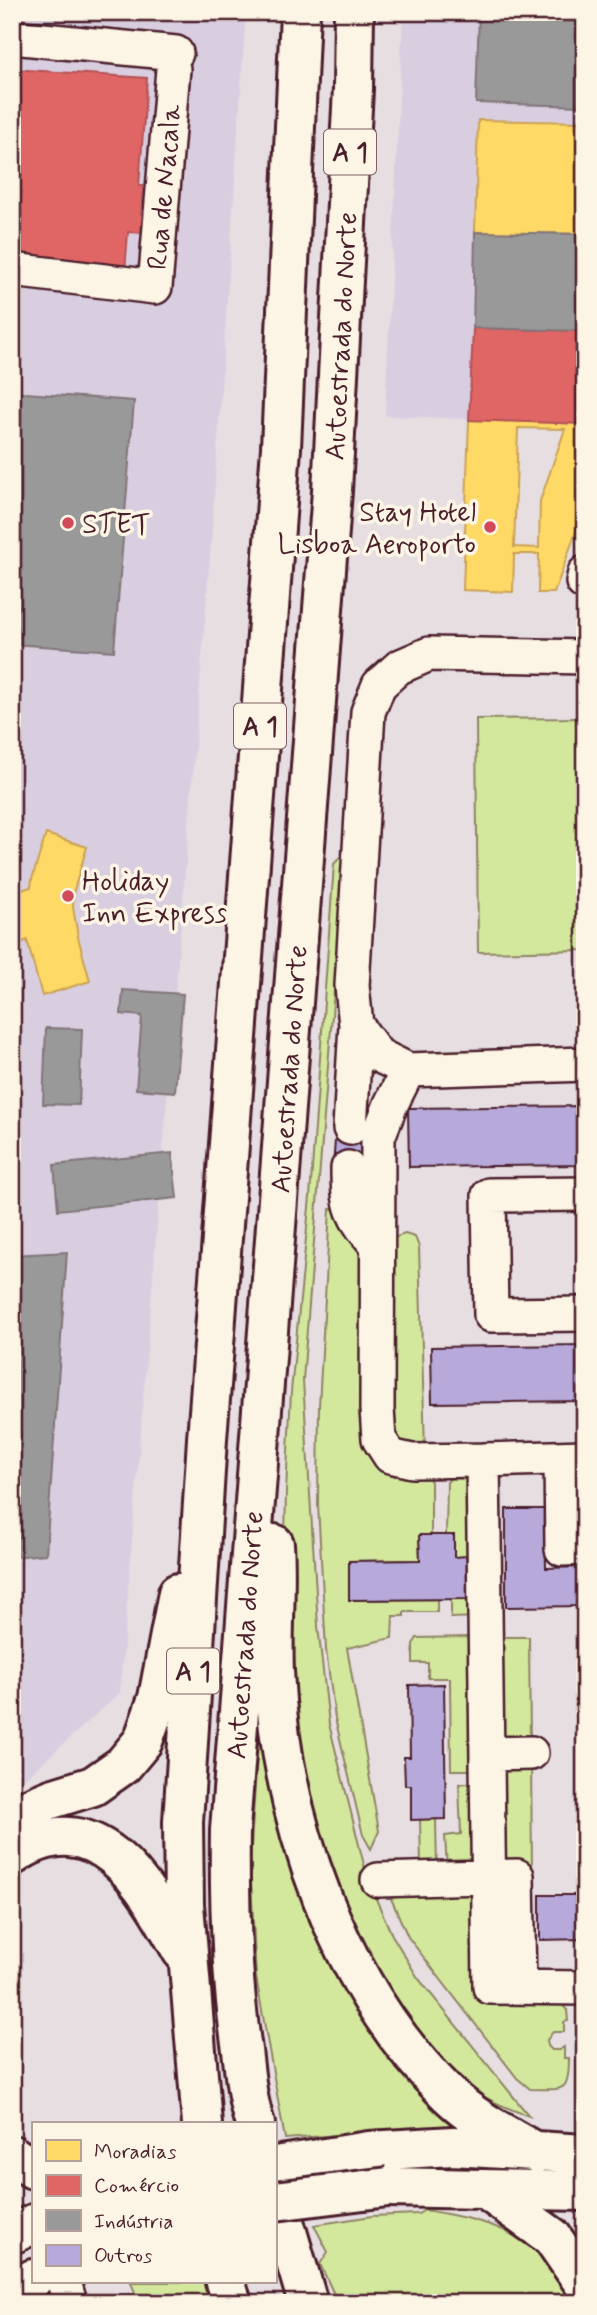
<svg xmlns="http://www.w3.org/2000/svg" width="597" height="2315" font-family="Mynerve,sans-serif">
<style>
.built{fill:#d9cee0}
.green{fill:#d3e89d;stroke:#8e8464;stroke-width:2}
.homes{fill:#ffd966;stroke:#c9a154;stroke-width:2;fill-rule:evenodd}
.shops{fill:#e06666;stroke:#b35154;stroke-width:2}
.industry{fill:#999;stroke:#817478;stroke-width:2}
.building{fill:#b7aadb;stroke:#4a1f2b;stroke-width:2}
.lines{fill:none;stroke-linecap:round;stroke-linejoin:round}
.minor-casing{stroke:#4a1f2b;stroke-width:38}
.highway-casing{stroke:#4a1f2b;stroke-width:44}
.minor{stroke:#fcf5e5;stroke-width:33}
.highway{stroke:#fcf5e5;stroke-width:38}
.highway-bridge-casing{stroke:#4a1f2b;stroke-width:44;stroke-linecap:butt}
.highway-bridge{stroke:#fcf5e5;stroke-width:38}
.poi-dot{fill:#d1495b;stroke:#fcf5e5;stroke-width:2.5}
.labels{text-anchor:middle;stroke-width:7;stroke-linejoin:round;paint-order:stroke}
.shield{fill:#fcf5e5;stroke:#7f5f63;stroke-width:2}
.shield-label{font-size:26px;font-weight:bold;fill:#4a1f2b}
.street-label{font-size:28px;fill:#4a1f2b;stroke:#fcf5e5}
.poi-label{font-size:28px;fill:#4a1f2b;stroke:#fcf5e5;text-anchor:start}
</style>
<rect width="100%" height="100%" fill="#e7dee2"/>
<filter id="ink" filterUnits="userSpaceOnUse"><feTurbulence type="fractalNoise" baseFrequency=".0143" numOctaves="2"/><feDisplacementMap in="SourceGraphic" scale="14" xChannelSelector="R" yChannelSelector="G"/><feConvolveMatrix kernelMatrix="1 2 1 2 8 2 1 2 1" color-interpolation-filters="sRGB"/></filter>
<g filter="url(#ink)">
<path class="built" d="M12 12H246L211 544 120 1693 12 1790Z
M403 12H585V423L385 416Z"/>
<path class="green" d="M585 718V950L478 952 476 719Z
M345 852 303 1380 318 1626 329 1724 368 1881 392 1935 418 1978 529 2116C481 2099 470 2092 437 2052L429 2054 353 1939 305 1801 283 1638 286 1491 291 1392 310 1197 334 864Z
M339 1208 365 1266 377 1465 395 1476H428L431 1482V1535H419L420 1560 350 1561V1600L437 1599V1612H404V1616H393L392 1638 347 1648 379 1831 371 1849 363 1835 335 1718 326 1650 318 1505 319 1406 330 1209Z
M405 1234 415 1237 419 1247 425 1450H400L389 1437 390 1247 396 1237Z
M452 1477H475L481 1617 451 1618V1599L468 1556 454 1557V1535H446L447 1482Z
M265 1634 284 1800 456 2126 285 2139 256 1977 250 1862Z
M471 1637 478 1770H451L450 1678H428V1663H413V1644L417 1638Z
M498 1637H529L530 1745H499Z
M500 1760H531L532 1869 501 1870Z
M476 1782 481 1862 447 1868 445 1836 461 1834 459 1784Z
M420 1819H436L437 1872 421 1865Z
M385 1885 477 1886 487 1998 492 2005 561 2004 567 2010 568 2021 564 2022V2032H553L547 2040 548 2046 552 2050H559L564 2047V2058H569C569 2095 563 2089 530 2089L517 2078 408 1937Z
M425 2210C494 2222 541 2233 572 2303H338L320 2264 328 2252 314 2225 372 2216 418 2214Z
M131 2282H206L212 2303H139Z"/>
<path class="homes" d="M478 120 585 122V234L475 232Z
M469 420 585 424V506L554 593H538L539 554H514L513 592 463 590ZM518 428 565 429 540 501 539 548 514 547Z
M46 834 87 847 74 890 73 907 78 937 90 981 42 996 27 940 19 944 12 938V904H16L17 891 31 887 32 879Z"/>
<path class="shops" d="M12 69 147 78 139 186H143L141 214H145L144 233 128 232 125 272 12 260Z
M473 328 585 331V424L469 420Z"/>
<path class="industry" d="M479 12H585V106L476 103Z
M475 232 585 234V331L473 328Z
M12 392 134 401 114 651 12 644Z
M123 990 183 994 175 1092 136 1089 142 1016 121 1014Z
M46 1028 82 1029 79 1105 43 1104Z
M12 1056 19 1135 12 1136Z
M172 1153 177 1198 58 1210 54 1165Z
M67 1252 46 1554 12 1557V1255Z"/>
<path class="building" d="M585 1106V1165L409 1167 408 1108Z
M336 1127 369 1129 366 1169 333 1167Z
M585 1345V1401L432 1403 431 1347Z
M579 1497H585V1534H579Z
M506 1509H545L546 1568 585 1567V1606L506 1607Z
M419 1535H454V1557L469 1556V1599L349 1600V1561L420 1560Z
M444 1684 446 1819 411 1820V1785H405L404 1757H410L409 1685Z
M540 1895H585V1939L540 1940Z"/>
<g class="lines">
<defs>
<path id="minor" d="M12 37 176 53
M12 270 155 287 173 69
M583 582 585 573
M585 657 429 654 399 667 379 685 368 712 352 986 356 1025 378 1055 408 1070 585 1064
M408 1070 391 1104 378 1137 377 1409 379 1439 390 1456 412 1461 483 1460 490 1987 585 1988
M350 1128 356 1025
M348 1168C348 1207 351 1216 377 1245
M585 1194 489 1195 491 1315 585 1314
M561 1458 562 1549 585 1548
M483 1460 585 1457
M487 1754 531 1753
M378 1880 517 1876 519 1987
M64 2282 70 2303"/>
<path id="highway" d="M274 1544C277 1586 272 1629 274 1671 281 1822 339 1987 448 2094 474 2119 506 2135 537 2153
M12 1819 29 1808 51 1799 93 1786 123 1765 143 1741 158 1698 178 1593
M12 1856C97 1797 146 1887 182 1951
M202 2124 184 1904 183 1822 207 1439 281 448 300 12
M255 2124C247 2100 245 2075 242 2050 231 1977 229 1904 230 1830L332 491 353 89 354 12
M12 2155 33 2169
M275 2166 369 2151 453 2146 585 2154
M388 2187 585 2191
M486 2190 552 2237 585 2285
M275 2191 308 2303
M12 2234 33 2224
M225 2282 232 2303
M12 2301 33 2279"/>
</defs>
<use href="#minor" class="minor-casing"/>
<use href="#highway" class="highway-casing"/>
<use href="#minor" class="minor"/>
<use href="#highway" class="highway"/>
<defs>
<path id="highway-bridge" d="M275 2201 388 2187"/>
</defs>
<use href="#highway-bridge" class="highway-bridge-casing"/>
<use href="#highway-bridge" class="highway-bridge"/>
</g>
</g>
<g class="poi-dot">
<circle cx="68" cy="523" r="7"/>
<circle cx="490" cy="527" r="7"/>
<circle cx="68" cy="896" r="7"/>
</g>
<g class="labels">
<g class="shield">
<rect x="324" y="129.5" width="52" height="45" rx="5"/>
<rect x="234" y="703.5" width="52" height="45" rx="5"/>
<rect x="167" y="1648.5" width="52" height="45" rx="5"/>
</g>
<g class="shield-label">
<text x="350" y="161">A 1</text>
<text x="260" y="735">A 1</text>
<text x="193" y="1680">A 1</text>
</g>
<g class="street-label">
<text transform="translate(163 187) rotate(-85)" y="10">Rua de Nacala</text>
<text transform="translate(340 336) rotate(-87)" y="10">Autoestrada do Norte</text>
<text transform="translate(288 1069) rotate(-86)" y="10">Autoestrada do Norte</text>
<text transform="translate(244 1635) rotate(-86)" y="10">Autoestrada do Norte</text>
</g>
<g class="poi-label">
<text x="476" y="521" text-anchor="end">Stay Hotel<tspan x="476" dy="32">Lisboa Aeroporto</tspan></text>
<text x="82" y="533">STET</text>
<text x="82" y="890">Holiday<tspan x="82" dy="32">Inn Express</tspan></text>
</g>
</g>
<rect width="597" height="2315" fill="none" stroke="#fcf5e5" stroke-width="42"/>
<rect x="21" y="21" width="555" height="2273" fill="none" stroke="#4a1f2b" stroke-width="2.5" filter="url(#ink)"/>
<rect x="32" y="2122" width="245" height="161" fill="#fcf5e5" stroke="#b59f9b" stroke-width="2"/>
<rect x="46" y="2140" width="35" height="21" fill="#ffd966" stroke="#b59f9b" stroke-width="2"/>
<text x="94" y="2158" font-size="21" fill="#4a1f2b">Moradias</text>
<rect x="46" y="2175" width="35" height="21" fill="#e06666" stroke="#b59f9b" stroke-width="2"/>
<text x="94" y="2192" font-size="21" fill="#4a1f2b">Comércio</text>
<rect x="46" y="2210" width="35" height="21" fill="#999999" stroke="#b59f9b" stroke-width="2"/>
<text x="94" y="2228" font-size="21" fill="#4a1f2b">Indústria</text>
<rect x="46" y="2245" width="35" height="21" fill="#b7aadb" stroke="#b59f9b" stroke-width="2"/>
<text x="94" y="2262" font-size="21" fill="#4a1f2b">Outros</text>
</svg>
